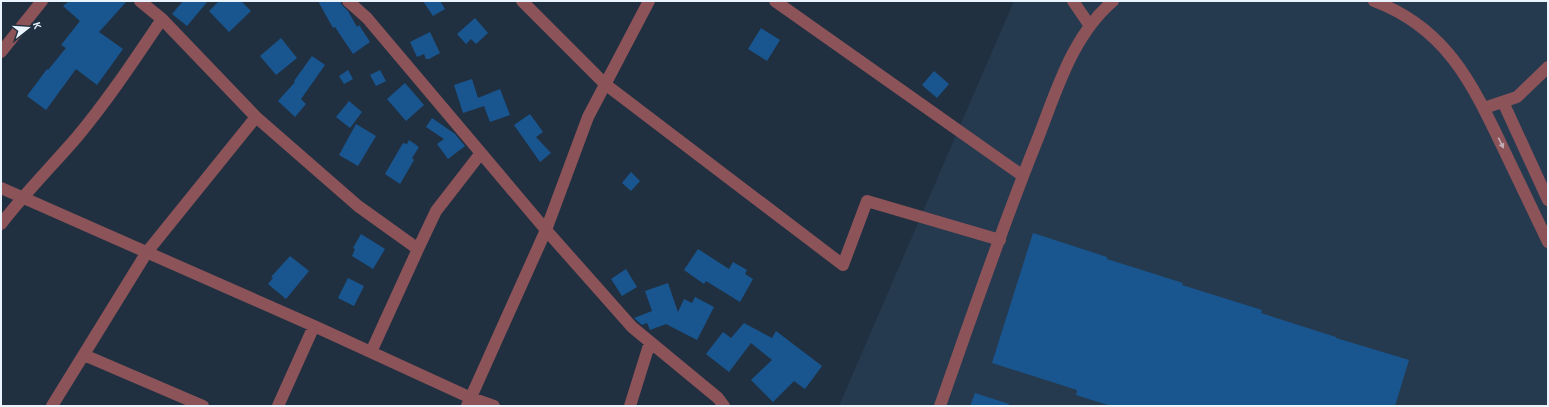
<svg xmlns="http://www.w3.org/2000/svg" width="1549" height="407" font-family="'Alegreya Sans',sans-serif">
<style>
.built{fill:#263a4f}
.building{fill:#195690}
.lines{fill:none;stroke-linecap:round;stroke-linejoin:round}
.minor{stroke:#8c5359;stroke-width:12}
.oneway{fill:#c0acb4}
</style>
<rect width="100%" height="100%" fill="#213040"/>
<path class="built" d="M1014 1H1548V406H839Z"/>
<path class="building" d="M69 1H127L99 32 123 49 97 85 76 69 46 110 27 96 47 69 48 70 66 48 61 45 80 21 63 6Z
M183 1H208L187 26 172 14Z
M219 1H241L251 11 229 32 209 11Z
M318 1H341V4L348 11 357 27 359 25 370 42 353 54 335 27 333 28Z
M423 1H440L445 9 433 16Z
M475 18 488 33 476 44 471 39 466 44 457 34Z
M761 28 780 40 767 61 748 49Z
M430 32 440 53 429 59H426L424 54 417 57 410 42Z
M281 38 297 58 276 75 260 56Z
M312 56 325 65 301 99 306 104 295 117 278 101 295 82 294 81Z
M348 70 353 79 344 84 339 76Z
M380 70 386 81 376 86 370 75Z
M934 71 949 84 937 98 922 85Z
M472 79 478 98 500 89 510 115 490 122 484 106 463 113 454 85Z
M405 83 424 105 406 121 387 99Z
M349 101 362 112 350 128 336 117Z
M530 114 543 132 536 137 551 153 540 162 514 125Z
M432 118 455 134 465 146 448 159 437 144 444 139 426 127Z
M356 124 376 136 358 166 339 155Z
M409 140 419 147 412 158 414 160 400 184 385 174 403 143 407 144Z
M631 172 640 181 631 191 622 183Z
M1033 233 1107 257V259L1183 283 1182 285 1262 310 1261 313 1336 337V338L1409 360 1395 406H1111L1076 395 1077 390 992 363Z
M361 234 385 249 373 269 352 256 355 249 353 248Z
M698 249 729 269 733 262 747 270 745 274 753 279 740 302 706 281 704 284 684 270Z
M290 256 309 271 286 299 268 284 273 278 271 277Z
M626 269 637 287 622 296 611 279Z
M348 278 364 286 354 306 338 298Z
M668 283 678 312 684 299 692 303 695 297 714 307 697 340 666 324 650 330 647 323 642 325 634 318 652 311 645 291Z
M744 323 772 338 776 331 822 366 805 389 794 381 773 402 751 380 772 360 751 343 729 372 706 354 723 332 731 338Z
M975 393 1009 404V406H970Z"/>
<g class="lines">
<path class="minor" d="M140 1 162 19 256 117 358 206 418 249 436 211 481 153
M348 1 367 18 546 230 632 327 718 398 724 406
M522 1 605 84 843 265 867 201 1000 240
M775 1 1023 176
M1073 1 1090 26
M1374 1C1446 28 1472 83 1503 148 1518 179 1533 211 1548 242
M1 52 42 1
M1503 102 1548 200
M1484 108 1517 97 1548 67
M1 188 314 326 471 398 494 406
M1 224C25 193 52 166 77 137 108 100 135 59 162 19
M371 352 418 249
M84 355 203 406
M52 406 147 252 256 117
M278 406 314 326
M467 406 546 230 588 117 649 1
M630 406 650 342
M940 406C971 318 1001 230 1036 143 1056 93 1071 37 1113 1"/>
</g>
<defs><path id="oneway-solid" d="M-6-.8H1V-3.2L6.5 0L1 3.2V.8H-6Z"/></defs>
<use class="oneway" href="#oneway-solid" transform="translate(1501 143) rotate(64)"/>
<rect width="1549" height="407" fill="none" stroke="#eaf4ff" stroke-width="4"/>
<g transform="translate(28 28) rotate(73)" stroke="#213040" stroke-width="3" paint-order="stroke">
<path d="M0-3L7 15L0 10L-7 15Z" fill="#eaf4ff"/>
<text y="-6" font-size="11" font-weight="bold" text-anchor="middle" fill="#eaf4ff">K</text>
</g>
</svg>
